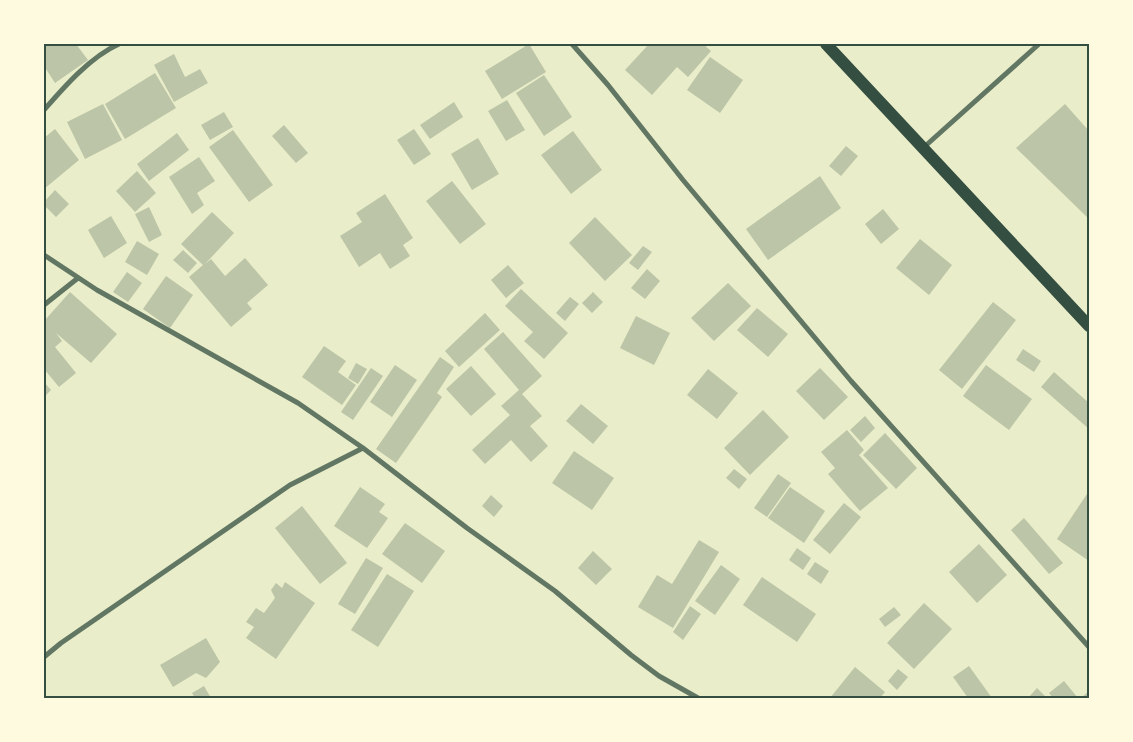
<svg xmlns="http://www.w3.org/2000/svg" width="1133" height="742" font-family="Cabin,sans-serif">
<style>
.building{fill:#bcc5a7}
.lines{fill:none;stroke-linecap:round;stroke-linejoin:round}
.minor{stroke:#617663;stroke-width:5}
.primary{stroke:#344e41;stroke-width:12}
.neatline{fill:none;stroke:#344e41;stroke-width:2}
</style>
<rect width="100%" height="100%" fill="#e9edc9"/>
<path class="building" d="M44 44H76L88 60 55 83 44 66Z
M529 44 546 72 502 99 485 71Z
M649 44H703L711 51 688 77 677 67 652 95 625 70Z
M174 54 185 77 200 69 208 83 174 102 154 65Z
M710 57 743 80 720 113 687 90Z
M155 73 176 108 125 139 105 104Z
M544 75 572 117 544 136 516 93Z
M507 100 525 130 506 141 488 111Z
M454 102 463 117 430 139 420 125Z
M103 104 122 140 85 159 67 122Z
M1065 104 1089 131V219L1016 148Z
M224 112 233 127 210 140 201 125Z
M284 125 308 153 296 163 272 136Z
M55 129 79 160 44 189V138Z
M414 129 431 154 414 165 397 140Z
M233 130 273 185 249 202 209 147Z
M573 131 602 170 571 194 541 155Z
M177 133 189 150 149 181 137 164Z
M478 138 499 174 472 190 451 154Z
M846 146 858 156 841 176 829 166Z
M199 157 215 181 197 193 204 205 192 214 169 177Z
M137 171 156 193 135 212 116 191Z
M820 176 841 208 768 260 746 229Z
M452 181 486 224 460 244 426 201Z
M55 190 69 204 56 217 44 205V202Z
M385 194 413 238 403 245 410 256 390 269 380 253 359 267 340 236 362 222 356 213Z
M149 207 162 235 149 242 135 214Z
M883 209 899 229 881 244 865 224Z
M212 212 234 233 205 264 211 259 225 276 245 258 268 285 247 303 252 309 231 327 189 277 203 265 181 244Z
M111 216 127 243 104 258 88 230Z
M595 217 632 255 605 281 569 243Z
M920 239 952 265 929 295 896 268Z
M137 241 159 254 147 275 125 262Z
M643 246 652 252 638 270 629 263Z
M183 250 197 263 188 273 173 260Z
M508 265 524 283 506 298 491 280Z
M647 269 660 281 645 299 631 288Z
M127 272 142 283 128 302 113 292Z
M166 276 193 295 170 328 143 309Z
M728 283 751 306 714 341 691 318Z
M521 289 568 333 544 359 524 341 533 332 505 306Z
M70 292 117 334 91 363 56 333 62 341 55 347 76 373 59 387 44 369V318L45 320Z
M593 292 603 302 592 313 582 303Z
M570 297 579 304 565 321 556 313Z
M993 302 1016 320 962 389 939 370Z
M757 308 788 334 768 357 737 330Z
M485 313 500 330 459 367 445 351Z
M636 316 670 333 654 365 620 348Z
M503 332 542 376 522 394 542 416 530 426 548 446 531 462 511 440 485 464 472 450 510 415 501 406 519 390 484 349Z
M324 346 346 361 338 372 356 385 342 405 302 377Z
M1023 349 1041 361 1034 372 1016 360Z
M440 357 454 367 437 393 442 397 396 463 376 449Z
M356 363 367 369 358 384 348 378Z
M395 365 417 380 392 417 370 402Z
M986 365 1032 399 1009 430 963 396Z
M471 366 496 394 471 416 446 389Z
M371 368 383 376 353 420 341 412Z
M820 368 848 397 824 420 796 391Z
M708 369 738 393 717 419 687 395Z
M1054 372 1089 403V429L1041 387Z
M44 382 51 390 44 397Z
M581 404 608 426 593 444 566 421Z
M763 410 789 437 750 475 724 448Z
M865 416 875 428 861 442 850 430Z
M847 430 864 450 859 455 888 488 860 511 828 474 835 468 821 452Z
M885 433 917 468 896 489 863 455Z
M574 451 614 478 592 510 552 483Z
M734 469 747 479 739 489 726 478Z
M778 474 791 483 767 517 754 508Z
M360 487 385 504 379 512 388 518 367 548 334 526Z
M790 487 825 511 804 543 768 518Z
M1089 491V561L1057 539Z
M491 495 503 506 494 517 482 506Z
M844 503 861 517 830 554 813 540Z
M302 506 347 563 320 584 275 528Z
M1024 518 1063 563 1049 574 1011 530Z
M405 523 445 551 422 583 382 554Z
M699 540 719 552 673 628 638 607 657 575 672 584Z
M979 544 1007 575 977 603 949 572Z
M797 548 811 558 803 570 789 560Z
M593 551 612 569 596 585 578 568Z
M366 558 383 568 355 614 338 604Z
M815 562 829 571 821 584 807 574Z
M721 565 740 579 715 615 695 601Z
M387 574 414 591 378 647 351 630Z
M762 577 816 614 797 642 743 605Z
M285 582 315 603 276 659 246 638 254 627 246 622 256 608 264 613 275 598 271 590 276 583 282 588Z
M924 603 952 629 914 669 887 643Z
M690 606 701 614 683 640 673 632Z
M894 607 901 615 885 627 879 619Z
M206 638 220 662 206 678 196 673 173 687 160 665Z
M969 666 992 698H968L953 677Z
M855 667 885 692 880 698H830Z
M898 669 908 677 897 690 888 681Z
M1064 681 1078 698H1053L1049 693Z
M204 686 211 698H195L192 693Z
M1037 688 1047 698H1028Z
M1089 691V698H1082V697Z"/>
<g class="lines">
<path class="minor" d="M572 44 608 85 683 180 851 381 1089 647
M44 110C64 87 90 57 119 44
M923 148 1039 44
M44 255 97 290 298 403 363 448 467 528 555 591 631 655 659 676 698 698
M44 305 78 278
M44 657 61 643 290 485 363 448"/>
<path class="primary" d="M826 44 1089 326"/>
</g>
<rect width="1133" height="742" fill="none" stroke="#fefae0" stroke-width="90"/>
<rect x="45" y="45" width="1043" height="652" class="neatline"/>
</svg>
